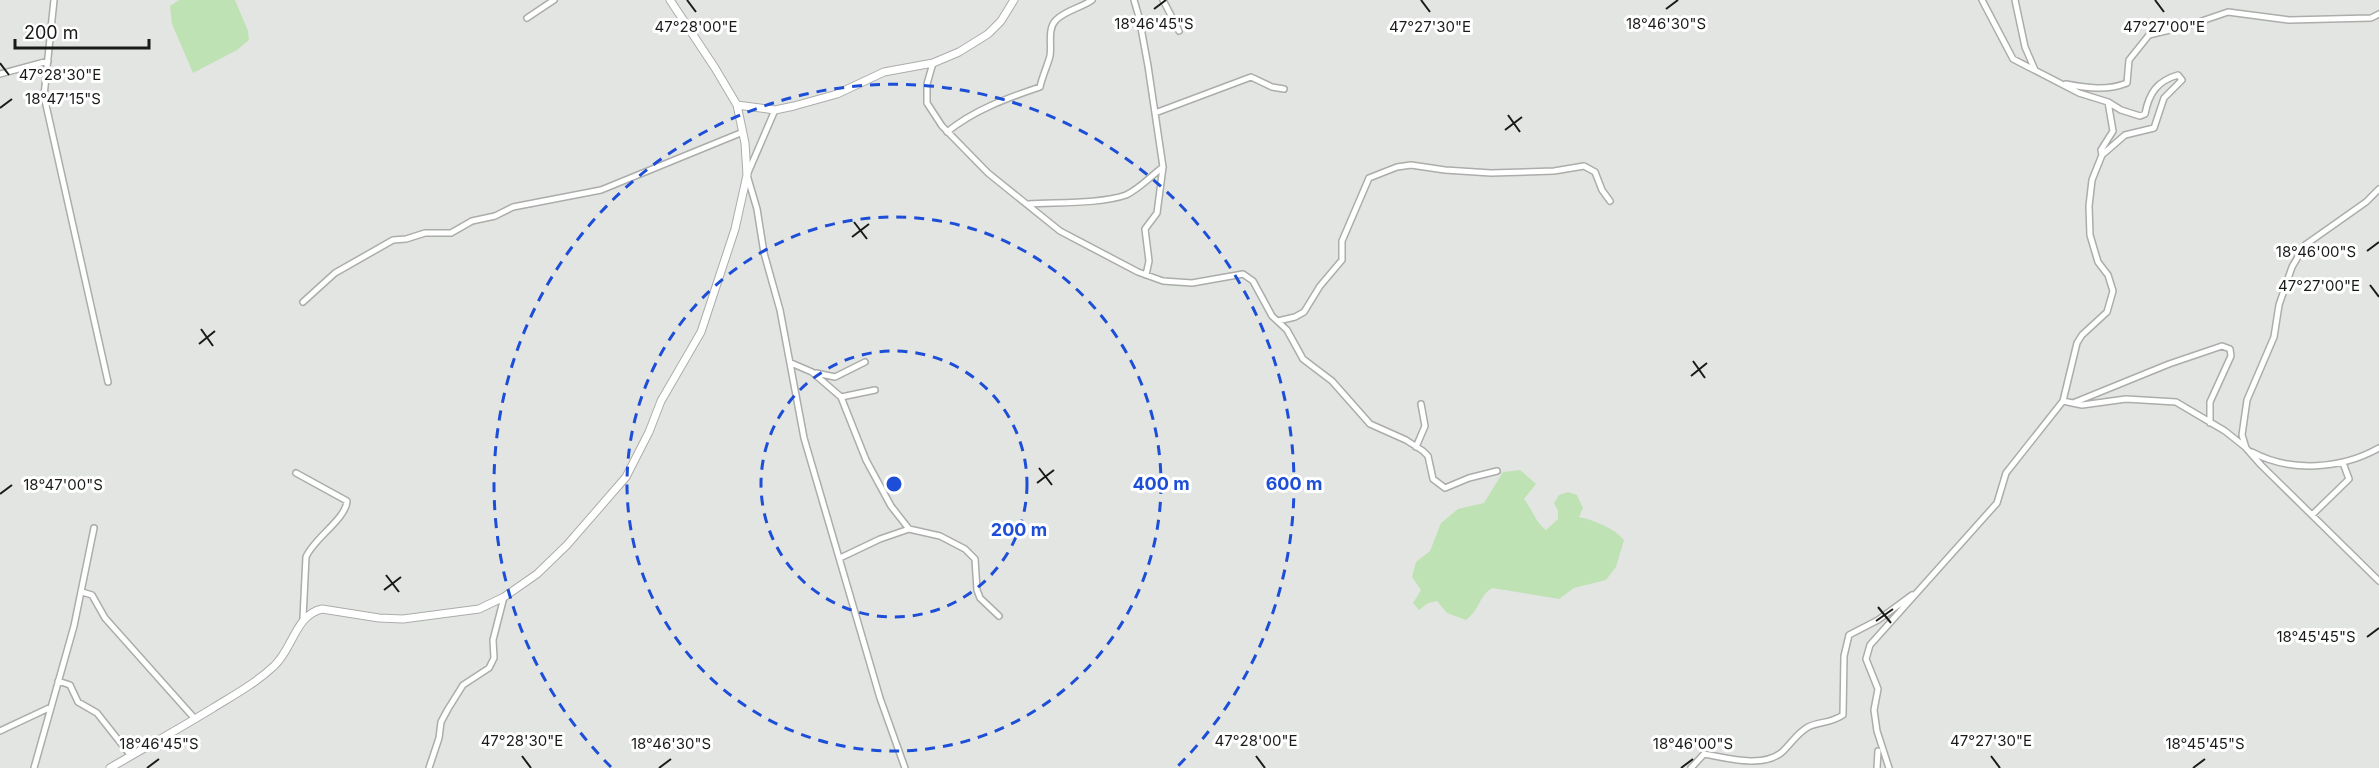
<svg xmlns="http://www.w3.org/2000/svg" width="2379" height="768" font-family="Inter,sans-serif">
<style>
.green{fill:#bfe2b4}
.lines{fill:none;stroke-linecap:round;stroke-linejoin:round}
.street-casing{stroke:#abadaa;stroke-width:8}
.secondary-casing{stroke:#abadaa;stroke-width:9}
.street{stroke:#fff;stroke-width:5}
.secondary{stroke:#fff;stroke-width:7}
.ticks{fill:none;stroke:#1a1a19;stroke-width:2}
.ring{fill:none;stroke:#1d4ed8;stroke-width:3;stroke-dasharray:10 8}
.ticks-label{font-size:15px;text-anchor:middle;fill:#1a1a19;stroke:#fff;stroke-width:6;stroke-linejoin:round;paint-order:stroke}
.centre{fill:#1d4ed8;stroke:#fff;stroke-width:3}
.ring-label{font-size:18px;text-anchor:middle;font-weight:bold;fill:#1d4ed8;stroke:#fff;stroke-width:6;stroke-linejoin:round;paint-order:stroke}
</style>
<rect width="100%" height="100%" fill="#e3e5e2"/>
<path class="green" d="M179 0H235L248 31 249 40 237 50 193 73 172 24 170 6Z
M1520 470 1536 484 1524 499C1532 509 1536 523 1546 530L1558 519V511L1554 503 1559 495 1568 492 1577 495 1583 508 1579 517C1594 520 1614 528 1624 540L1616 567 1606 580 1574 588 1559 599 1492 588C1478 597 1480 610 1466 620L1447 613 1437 601 1428 603 1419 610 1413 603 1421 590 1412 577 1416 562 1430 551 1441 523 1458 509 1484 503 1503 472Z"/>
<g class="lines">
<defs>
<path id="street" d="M54 0 44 96 108 382
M1134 0 1139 17 1148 66 1163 167 1157 213 1145 229 1149 261 1146 275
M1163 0 1179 31
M2015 0 2025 47 2035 70
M527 18 554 0
M933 63 927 84V103L942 126 988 173 1060 231 1138 272 1163 281 1192 283 1243 274 1253 281 1272 316 1287 330 1303 359 1332 381 1370 424 1406 440 1423 451 1428 456 1433 479 1445 488 1469 478 1497 471
M0 74 48 61
M2066 84C2087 88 2107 91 2127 83L2129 60 2149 35 2190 25 2228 12 2289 20 2371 18 2379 14
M775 110 747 175 757 209 764 253 780 310 804 438 880 698 905 768
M1155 113 1251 77 1272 87 1284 89
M947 132C974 110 1007 98 1040 87 1042 77 1047 67 1050 56 1052 45 1047 29 1056 20 1066 10 1081 8 1092 0
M2102 155 2101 150 2113 131 2108 102
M2379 189 2366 202 2305 245 2292 267 2279 305 2274 337 2247 400 2242 435 2246 448 2261 465 2379 581
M1028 204C1055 202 1101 204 1126 195 1139 189 1151 176 1163 167
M303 302 335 273 393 240 406 239 425 233H451L472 221 495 216 513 207 601 190 743 132
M1278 321 1295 317 1304 312 1320 286 1342 260V241L1369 178 1397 167 1411 165 1445 170 1491 173 1554 171 1584 166 1595 172 1602 190 1610 201
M791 363 812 372 841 397 866 460 891 506 909 529 940 536 965 549 975 559 977 590 980 598 999 616
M816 373 835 377 865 362
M841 397 875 390
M2063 401 2082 405 2126 399 2176 402 2225 431 2245 447
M2073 403 2169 364 2222 346 2230 349 2231 356 2210 402V423
M1416 447 1425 426 1421 404
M2252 452C2291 473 2342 469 2379 448
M296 473 347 501C346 519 314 538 306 557L303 618
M2312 515 2349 479 2343 463
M840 558 880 539 909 529
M82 592 92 595 105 618 195 719
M58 681 70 685 78 702 97 713 131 756
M0 731 51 707
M34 768 74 626 94 528
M429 768 439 738 441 722 448 709 463 685 489 668 494 658 493 640 504 597
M1691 768 1704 754C1728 758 1761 768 1781 753 1791 744 1796 734 1808 727 1820 721 1829 724 1843 715L1844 656 1849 635 1878 620 1912 595
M1877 768 1878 751
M1889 768 1877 731 1874 710 1878 689 1866 659 1870 645 1997 503 2006 473 2063 401 2077 343 2082 335 2107 312 2113 291 2108 275 2098 262 2090 235 2089 206 2092 180 2102 155 2125 135 2154 128 2164 98 2182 80 2178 75C2157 81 2149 93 2145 114L2140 116 2121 110 2108 102 2079 93 2013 59 1982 0"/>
<path id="secondary" d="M737 105 775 110 794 106 837 94 884 72 933 63 959 52 988 34 1001 21 1014 0
M110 768C144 748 179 729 213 708 234 695 256 683 274 666 293 649 295 615 322 609L379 618 403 619 479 609 504 597 537 574 567 545 626 477 649 432 661 401 701 332 735 229 747 175 745 143 737 105 715 68 670 0"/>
</defs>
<use href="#street" class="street-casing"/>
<use href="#secondary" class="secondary-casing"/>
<use href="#street" class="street"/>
<use href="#secondary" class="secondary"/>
</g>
<path class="ticks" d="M687 0 696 12M1421 0 1430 12M2155 0 2164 12M1154 9 1166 0M1666 9 1678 0M0 63 9 75M0 108 12 99M1508 115 1520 132M1505 130 1522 117M854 222 867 239M852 237 869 224M2367 251 2379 242M2370 285 2379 297M201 329 213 346M199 344 215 331M1693 361 1705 378M1691 376 1707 363M1039 468 1052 485M1037 483 1054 470M0 494 12 485M386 575 399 592M384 590 401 577M1878 607 1891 623M1876 621 1893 609M2367 637 2379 628M522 756 531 768M1256 756 1265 768M1991 756 2000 768M147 768 159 759M659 768 671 759M1681 768 1693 759M2193 768 2205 759"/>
<g class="ring">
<circle cx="894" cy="484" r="133"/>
<circle cx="894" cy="484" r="267"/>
<path d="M611 767A400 400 0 1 1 1177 767"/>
</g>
<g class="ticks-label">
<text x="1154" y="29">18°46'45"S</text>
<text x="1666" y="29">18°46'30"S</text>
<text x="696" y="32">47°28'00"E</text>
<text x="1430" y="32">47°27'30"E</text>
<text x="2164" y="32">47°27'00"E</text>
<text x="60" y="80">47°28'30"E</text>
<text x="63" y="104">18°47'15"S</text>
<text x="2316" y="257">18°46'00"S</text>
<text x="2319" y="291">47°27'00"E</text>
<text x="63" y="490">18°47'00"S</text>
<text x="2316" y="642">18°45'45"S</text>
<text x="522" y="746">47°28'30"E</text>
<text x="1256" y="746">47°28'00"E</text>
<text x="1991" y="746">47°27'30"E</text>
<text x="159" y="749">18°46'45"S</text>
<text x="671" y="749">18°46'30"S</text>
<text x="1693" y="749">18°46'00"S</text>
<text x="2205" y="749">18°45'45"S</text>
</g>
<circle cx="894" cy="484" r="9" class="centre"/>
<g class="ring-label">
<text x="1161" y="490">400 m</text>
<text x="1294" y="490">600 m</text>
<text x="1019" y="536">200 m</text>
</g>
<path d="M15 39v9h134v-9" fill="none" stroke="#1a1a19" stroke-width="3"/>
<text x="24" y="39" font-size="18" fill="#1a1a19" stroke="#ffffff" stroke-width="4.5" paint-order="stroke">200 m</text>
</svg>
